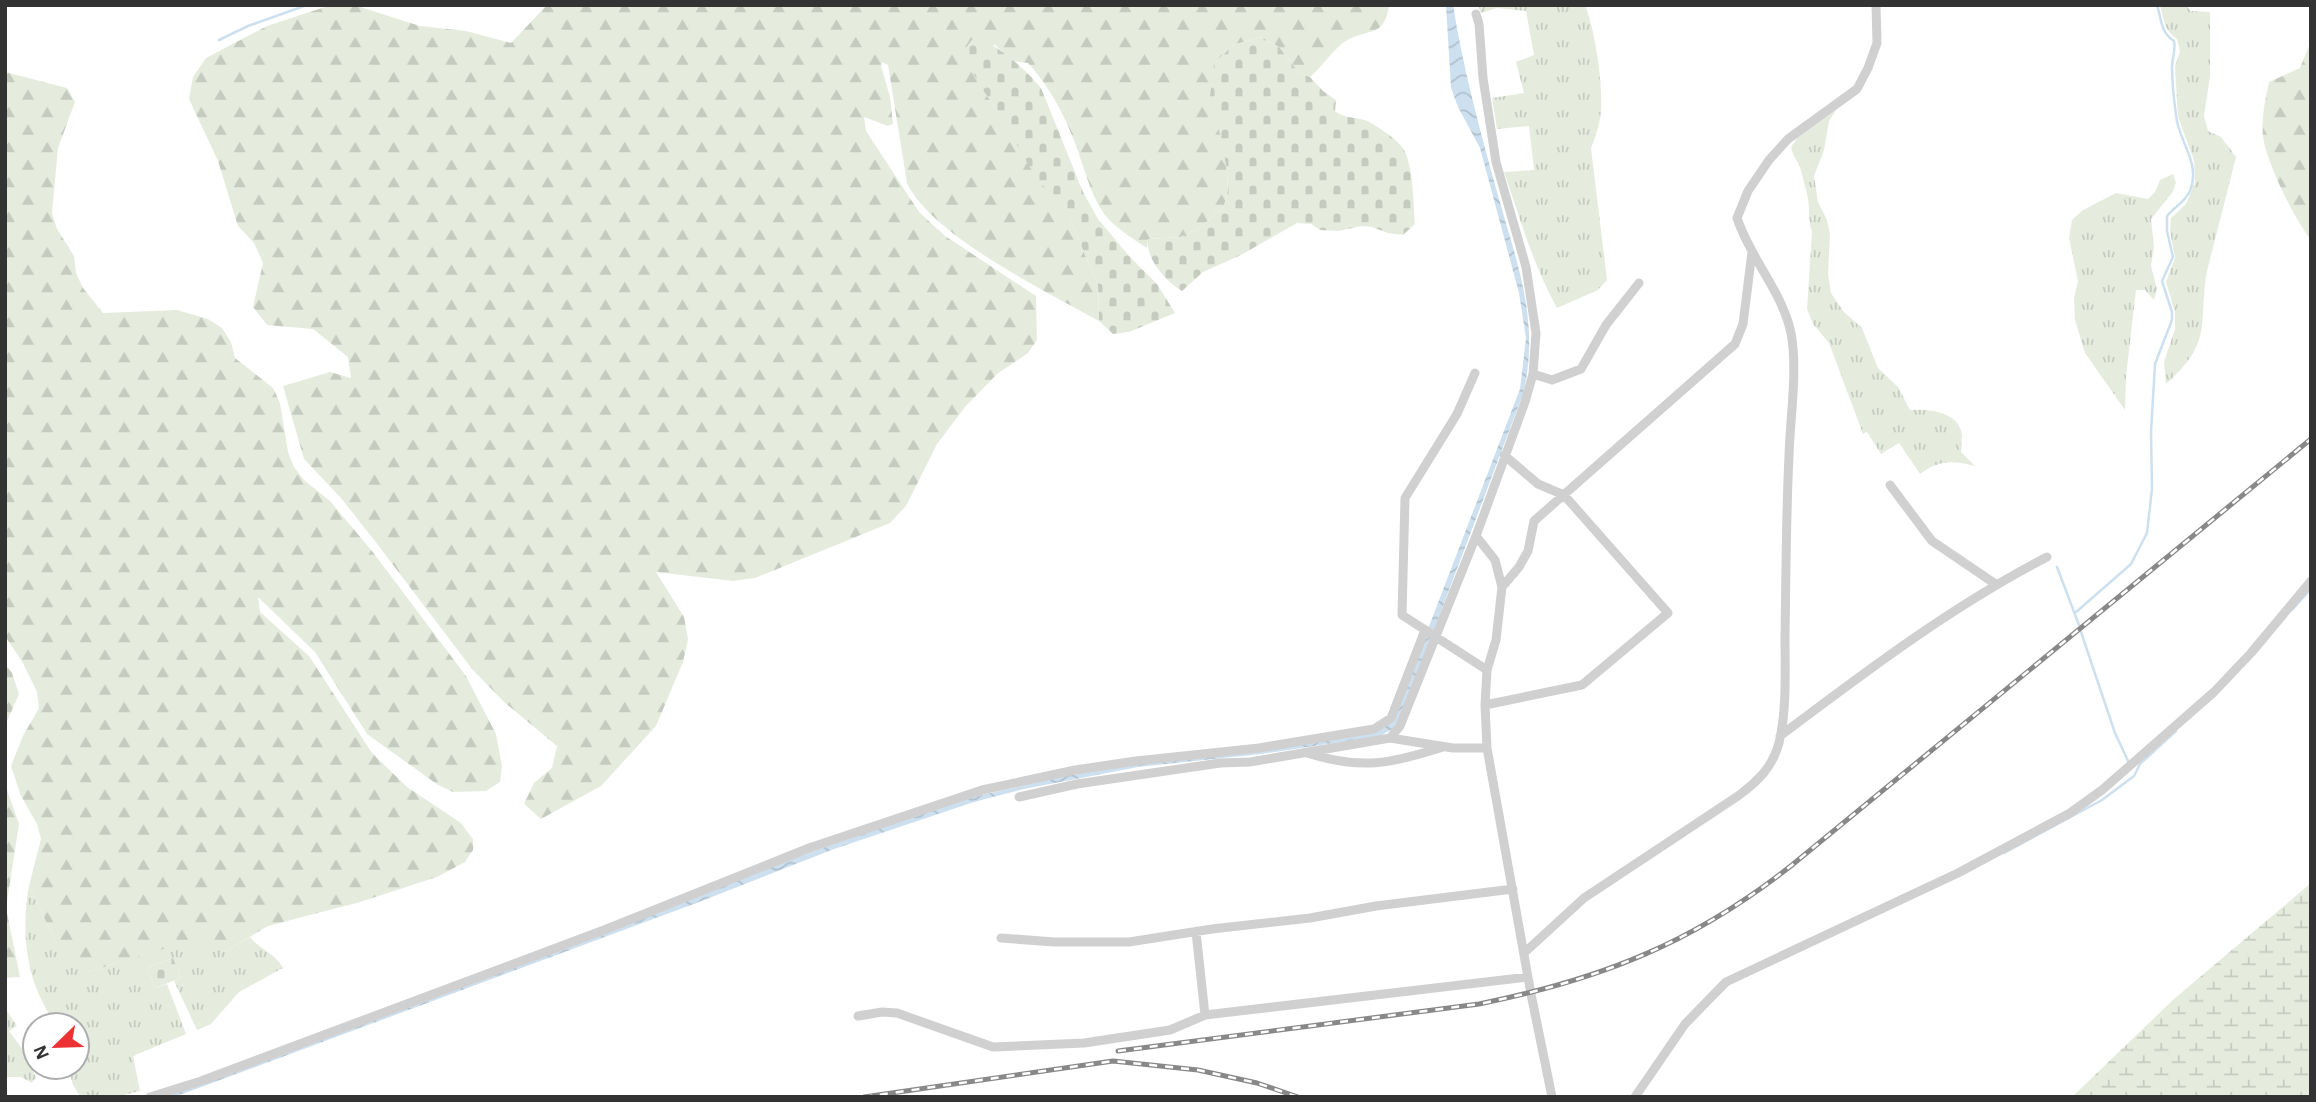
<svg xmlns="http://www.w3.org/2000/svg" width="2316" height="1102" font-family="'Alegreya Sans',sans-serif">
<style>
.grass{fill:url(#grass-tufts)}
.forest{fill:url(#forest-firs)}
.wetland{fill:url(#wetland-marsh)}
.cemetery{fill:url(#cemetery-stones)}
.water{fill:url(#water-waves)}
.lines{fill:none;stroke-linecap:round;stroke-linejoin:round}
.stream{stroke:#cde0ef;stroke-width:2.5}
.street{stroke:#d0d0d0;stroke-width:9}
.rail-casing{stroke:#888;stroke-width:5}
.rail{stroke:#fff;stroke-width:2.5;stroke-dasharray:8;stroke-linecap:butt}
</style>
<defs>
<pattern id="grass-tufts" width="24" height="20" patternUnits="userSpaceOnUse" patternTransform="scale(1.75)"><rect width="24" height="20" fill="#e5ecde"/><path d="M3 7l-1-3M5 7V3M7 7l1-3M15 17l-1-3M17 17v-4M19 17l1-3" fill="none" stroke="#c5cbbf"/></pattern>
<pattern id="forest-firs" width="22" height="20" patternUnits="userSpaceOnUse" patternTransform="scale(1.75)"><rect width="22" height="20" fill="#e5ecde"/><path d="M5 1l3.5 6h-7zM16 11l3.5 6h-7z" fill="#c5cbbf"/></pattern>
<pattern id="wetland-marsh" width="20" height="14" patternUnits="userSpaceOnUse" patternTransform="scale(1.75)"><rect width="20" height="14" fill="#e5ecde"/><path d="M1 5h8M5 5V1M11 12h8M15 12V8" fill="none" stroke="#c5cbbf"/></pattern>
<pattern id="cemetery-stones" width="16" height="16" patternUnits="userSpaceOnUse" patternTransform="scale(1.75)"><rect width="16" height="16" fill="#e5ecde"/><path d="M2 7V4a2 2 0 0 1 4 0v3zM10 15v-3a2 2 0 0 1 4 0v3z" fill="#c5cbbf"/></pattern>
<pattern id="water-waves" width="16" height="10" patternUnits="userSpaceOnUse" patternTransform="scale(1.75)"><rect width="16" height="10" fill="#cde0ef"/><path d="M0 5q4-4 8 0t8 0" fill="none" stroke="#b0c1cd"/></pattern>
</defs>
<rect width="100%" height="100%" fill="#fff"/>
<path class="grass" d="M1478 5H1585C1595 29 1603 85 1601 110 1600 124 1596 136 1591 148L1607 280 1598 290 1557 308C1533 265 1520 218 1504 172L1534 170 1529 126 1497 129 1492 98 1524 93 1516 62 1534 55 1526 11 1497 8 1481 13Z
M2160 5H2185L2191 11 2210 12V76L2204 116 2208 131 2221 137 2236 157 2207 271C2198 324 2214 342 2166 384L2164 362 2175 329V312L2166 282 2175 258 2170 231 2171 218 2186 204 2195 182 2194 160 2178 117 2175 67 2180 51 2177 39C2164 30 2164 20 2160 5Z
M1836 110 1829 121 1824 150 1814 176 1818 202 1827 220 1830 234 1828 274 1831 293 1844 312 1862 328 1878 368 1898 387 1910 410C1928 409 1959 411 1962 435 1962 440 1961 447 1961 452L1975 466C1952 460 1939 460 1920 474L1899 443 1881 454 1867 432 1863 434 1829 343 1813 324 1807 309 1812 232C1808 221 1810 211 1808 199 1808 196 1801 171 1800 167 1797 160 1793 156 1791 147L1798 137Z
M2173 174 2176 183 2172 193 2151 219 2154 247 2151 266 2157 289 2154 300 2145 290H2136L2126 376 2125 410 2085 353 2075 320 2074 298 2078 281 2069 238 2072 220 2083 210 2116 193 2148 199 2155 192 2160 180Z
M29 886 56 942 88 972 186 941 226 951 250 937C260 950 275 953 283 968L239 992 211 1024 197 1030 174 981 181 978 173 958 147 968 155 988 167 984 186 1034 133 1056 140 1091 116 1097 80 1096 73 1085 68 1067H77V1025H54C48 1012 40 998 35 985 24 953 23 918 29 886Z
M5 1008 17 1026 9 1031 27 1055 36 1078 32 1083 21 1077H5Z"/>
<path class="forest" d="M331 5H354L420 26 466 31 511 43 547 5H1389C1385 38 1368 28 1346 41 1335 47 1322 67 1310 77L1299 73 1279 47 1261 37 1233 45 1214 64 1227 173 1228 190 1224 206 1200 228 1180 237 1148 239 1147 248C1132 238 1115 228 1104 214 1090 193 1084 167 1075 143 1064 114 1049 86 1028 63L1012 61 994 44 984 92 995 106 1072 224 1098 285 1099 321C1046 291 932 236 907 183L888 65 882 62 881 66 890 97 893 124 888 126 864 117 866 131 919 212 945 236 1036 296 1037 340 1028 353 997 374 965 407 937 444 906 506 890 523 755 578 733 581 656 572 684 617 688 639 683 662 656 726 601 786 541 819 524 804 534 783 552 768 557 746 504 702 472 669 378 545 341 498 304 459 283 386 330 372 351 378 348 357 313 329 267 325 253 307 263 263 254 243 238 226 218 161 189 99 193 77 206 58 267 26Z
M2311 41V240C2295 220 2269 167 2264 142 2260 123 2265 101 2269 82L2300 68Z
M5 72 67 88 75 102 58 148 52 213 57 229 74 256 76 273 83 288 103 313 177 310 208 319 222 328 231 342 235 358 273 388 280 403 288 452 294 467 304 480 330 501 372 551 466 676 496 734 502 766 500 782 486 791 453 792 438 785 367 734 315 652 258 597 260 612 309 656 372 753 407 787 461 823 473 839V850L465 862 437 877 360 902 268 926 226 951 186 942 88 972 68 962 56 942 29 886 41 839 37 824 21 796 11 766 23 736 39 708 37 692 23 663 5 636Z
M5 664 12 673 19 694 5 726Z
M5 784 19 824 6 908 20 977 5 978Z"/>
<path class="wetland" d="M2311 883V1097H2072L2174 999Z"/>
<path class="cemetery" d="M975 36C998 46 1025 68 1041 88L1083 192 1098 219 1130 257 1157 284 1175 313 1129 332 1113 334 1099 321 1098 285 1072 224 1029 166 995 106 984 92 973 73 965 49Z
M1261 37 1279 47 1299 73 1310 77 1323 91 1336 100 1335 111C1345 120 1360 116 1371 123 1380 128 1396 139 1402 147 1414 163 1413 204 1415 224L1403 235 1388 233 1372 227 1362 226 1338 231 1320 230 1311 224 1297 223 1241 255 1203 272 1182 291C1166 282 1145 258 1148 239L1180 237 1200 228 1224 206 1228 190 1227 173 1223 146 1210 96 1214 64 1233 45Z
M173 958 181 978 155 988 147 968Z"/>
<path class="water" d="M1446 5H1453C1463 68 1480 130 1497 192 1516 261 1541 321 1523 394L1400 720 1394 728 1380 736 1261 754 1138 767 1024 789 974 802 834 849 699 902 204 1086 174 1097H161L799 856 973 797 1074 774 1385 725 1405 689 1520 389 1526 338 1519 293 1480 148 1458 107 1451 88Z"/>
<g class="lines">
<path class="stream" d="M219 40 248 26 307 5
M2057 567 2079 625
M2292 610 2311 589
M2075 613 2131 564 2147 533 2152 489 2151 432 2155 364 2172 320V312L2162 281 2173 257 2167 231V216C2175 206 2187 201 2191 188 2200 162 2178 140 2176 115 2174 100 2172 83 2172 67 2172 57 2176 51 2174 41 2160 32 2162 20 2157 5
M2081 632 2115 733 2129 763
M2004 853 2102 800 2134 776 2140 764 2176 731"/>
<path class="street" d="M1476 14 1479 24 1483 78 1496 162 1526 267 1536 333 1533 374 1525 402 1476 536 1495 560 1502 587
M1475 373 1457 414 1405 498 1402 615 1487 670
M1533 374 1552 380 1581 369 1606 325 1639 283
M1890 485 1932 541 1997 585
M1485 705 1582 685 1668 613 1564 495 1538 484 1504 455
M1780 736C1865 672 1952 606 2047 557
M1390 738 1400 726 1476 536
M1487 748 1485 705 1487 670 1496 640 1502 587 1519 567 1528 551 1534 521 1735 344 1743 324 1752 252
M1307 753C1361 770 1390 764 1443 747
M1019 797 1077 784 1220 763 1250 762 1390 738 1453 748H1487L1531 994 1552 1097
M1196 932 1205 1015
M1001 938 1054 942H1129L1212 929 1310 918 1376 906 1513 889
M1524 953 1584 898 1738 796C1758 781 1772 768 1779 743 1787 709 1785 672 1785 637 1786 576 1786 516 1789 456 1790 418 1798 370 1791 333 1782 291 1750 258 1737 218L1748 191 1769 160 1788 139 1857 89 1868 68 1877 43 1876 5
M858 1016 882 1012 897 1013 993 1047 1084 1043 1170 1030 1205 1015 1528 977
M150 1097 201 1081 604 930 809 848 982 790 1075 770 1136 761 1259 748 1374 729 1391 718 1425 630
M1635 1097 1685 1024 1726 982 1958 873 2070 813 2102 790 2214 692 2251 653 2311 581"/>
<defs>
<path id="rail" d="M1118 1051 1479 1004C1602 979 1693 943 1792 865L2311 439
M864 1097 1113 1061 1198 1070 1257 1083 1298 1097"/>
</defs>
<use href="#rail" class="rail-casing"/>
<use href="#rail" class="rail"/>
</g>
<rect width="2316" height="1102" fill="none" stroke="#333333" stroke-width="14"/>
<g transform="translate(56 1046) rotate(247)"><circle r="33" fill="#ffffff" stroke="#adadad" stroke-width="2"/>
<path d="M0-5L12 26L0 18L-12 26Z" fill="#ec3234"/>
<text y="-10" font-size="19" font-weight="bold" text-anchor="middle" fill="#333333">N</text>
</g>
</svg>
